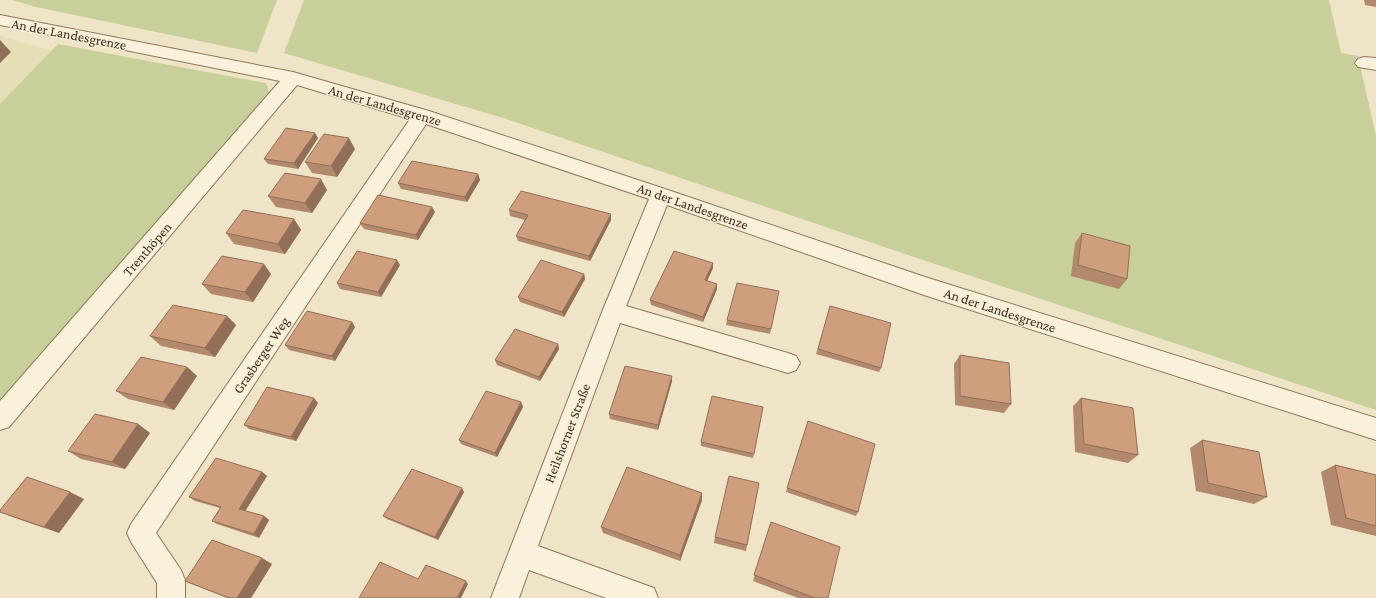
<svg xmlns="http://www.w3.org/2000/svg" width="1376" height="598" font-family="'Crimson Pro',serif">
<style>
.farmland{fill:#e6deb5}
.green{fill:#c9cf9b}
.lines{fill:none;stroke-linecap:round;stroke-linejoin:round}
.minor-casing{stroke:#8d765c;stroke-width:2}
.minor{fill:#faf1dc;fill-rule:evenodd}
.wall{fill:#b2896c}
.shaded-wall{fill:#916f58}
.building{fill:#cf9f7d;stroke:#916f58}
.labels{text-anchor:middle;stroke-width:3;stroke-linejoin:round;paint-order:stroke}
.street-label{font-size:14px;fill:#3d2e20;stroke:#f7eed8}
</style>
<rect width="100%" height="100%" fill="#f0e4c8"/>
<path class="farmland" d="M0 36 52 51 0 104Z"/>
<path class="green" d="M12 0H277L257 53 36 7Z
M304 0H1329L1341 53 1358 56 1376 136V410L911 256 503 118 284 53Z
M58 44 266 83 271 96 0 409V104Z"/>
<g class="lines">
<defs>
<path id="minor" d="M0 15 293 72 429 111 668 190 925 277 1376 418V440L924 295 667 205 626 306 788 353 796 356 800 363 796 370 788 373 620 323 538 546 654 588 658 598H606L529 570 519 598H491L602 312 649 199 426 124 156 533 181 570 185 580V598H157V583L131 542 127 533 131 524 410 119 297 85 9 427 0 430V401L280 81 0 25Z
M1364 57 1376 58V70L1358 67 1355 63 1358 59Z"/>
</defs>
<use href="#minor" class="minor-casing"/>
<use href="#minor" class="minor"/>
</g>
<path class="wall" d="M1364 0H1376V7L1365 5Z
M318 138 298 169 268 164 264 159Z
M355 149 337 177 312 173 305 162Z
M478 174 480 180 467 202 401 189 398 183Z
M327 190 312 213 276 207 268 196Z
M509 210 611 214V220L590 261 518 241 516 236 525 220 510 216Z
M435 212 418 240 364 229 360 223Z
M294 219 301 230 285 254 234 244 226 233Z
M1082 233 1127 279 1119 289 1071 276 1075 243Z
M400 265 381 297 340 289 337 283Z
M713 268 707 281 717 289 703 322 651 305 650 300Z
M271 274 253 302 211 294 202 284Z
M584 274 585 279 564 317 520 302 518 297Z
M779 291 770 334 726 325 727 320Z
M830 306 881 368 879 372 816 354Z
M227 316 236 325 215 357 161 346 150 336Z
M352 322 355 327 335 361 289 350 285 345Z
M558 344 559 349 540 381 497 365 495 360Z
M960 355 1011 404 1004 413 955 405 954 364Z
M187 367 197 376 174 410 128 399 116 391Z
M672 381 658 430 610 419 609 414Z
M1081 398 1138 455 1128 463 1075 452 1073 406Z
M521 402 523 407 497 457 461 444 459 440Z
M318 403 296 441 249 429 244 425Z
M763 407 753 458 701 446V442Z
M808 421 858 512 856 516 786 492Z
M138 424 150 433 125 469 81 459 68 451Z
M1202 440 1267 497 1254 504 1196 491 1190 448Z
M1335 465 1376 475V536L1331 525 1321 472Z
M262 472 267 476 245 511 264 516 269 520 259 538 217 524 212 521 220 508 195 501 189 497Z
M759 483 746 551 714 543 715 537Z
M464 492 438 540 387 519 383 516Z
M702 493V500L680 561 603 533 601 527Z
M84 499 59 533 15 518 0 512Z
M771 522 828 598H798L753 581Z
M272 564 251 598H227L185 581Z"/>
<path class="shaded-wall" d="M0 40 11 52 0 63Z
M315 133 318 138 298 169 294 163Z
M349 138 355 149 337 177 331 166Z
M478 174 480 180 467 202 465 197Z
M321 179 327 190 312 213 305 203Z
M432 207 435 212 418 240 416 235Z
M611 214V220L590 261 589 256Z
M294 219 301 230 285 254 278 244Z
M397 260 400 265 381 297 378 292Z
M713 263V268L705 285V280Z
M264 264 271 274 253 302 245 292Z
M584 274 585 279 564 317 562 312Z
M717 284V289L703 322V317Z
M227 316 236 325 215 357 205 348Z
M352 322 355 327 335 361 332 356Z
M558 344 559 349 540 381 539 377Z
M187 367 197 376 174 410 163 402Z
M672 376V381L658 430V425Z
M314 398 318 403 296 441 291 437Z
M521 402 523 407 497 457 495 453Z
M138 424 150 433 125 469 112 462Z
M262 472 267 476 244 513 239 509Z
M462 488 464 492 438 540 435 537Z
M70 492 84 499 59 533 44 527Z
M702 493V500L680 561V555Z
M264 516 269 520 259 538 254 534Z
M262 558 272 564 251 598H237Z
M466 581 468 584 461 598H457Z"/>
<path class="building" d="M286 128 315 133 294 163 264 159Z
M324 134 349 138 331 166 305 162Z
M412 161 478 174 465 197 398 183Z
M285 173 321 179 305 203 268 196Z
M521 191 611 214 589 256 516 236 528 215 509 210Z
M378 195 432 207 416 235 360 223Z
M243 210 294 219 278 244 226 233Z
M1082 233 1130 246 1127 279 1078 265Z
M357 251 397 260 378 292 337 283Z
M674 251 713 263 705 280 717 284 703 317 650 300Z
M222 256 264 264 245 292 202 284Z
M541 260 584 274 562 312 518 297Z
M737 283 779 291 771 329 727 320Z
M173 305 227 316 205 348 150 336Z
M830 306 891 323 881 368 818 349Z
M307 311 352 322 332 356 285 345Z
M515 329 558 344 539 377 495 360Z
M960 355 1009 363 1011 404 960 396Z
M141 357 187 367 163 402 116 391Z
M625 366 672 376 658 425 609 414Z
M267 387 314 398 291 437 244 425Z
M486 391 521 402 495 453 459 440Z
M712 396 763 407 754 454 701 442Z
M1081 398 1133 408 1138 455 1084 444Z
M95 414 138 424 112 462 68 451Z
M808 421 875 444 858 512 787 488Z
M1202 440 1259 452 1267 497 1208 483Z
M216 458 262 472 239 509 264 516 254 534 212 521 221 507 189 497Z
M1335 465 1376 475V526L1346 518Z
M627 467 702 493 680 555 601 527Z
M412 469 462 488 435 537 383 516Z
M729 476 759 483 747 545 715 537Z
M27 477 70 492 44 527 0 512V510Z
M771 522 840 547 828 598H815L754 575Z
M212 540 262 558 237 598H229L185 581Z
M380 562 418 579 426 565 466 581 457 598H359Z"/>
<g class="labels">
<g class="street-label">
<text transform="translate(69 34) rotate(11)" y="5">An der Landesgrenze</text>
<text transform="translate(385 105) rotate(16)" y="5">An der Landesgrenze</text>
<text transform="translate(693 206) rotate(19)" y="5">An der Landesgrenze</text>
<text transform="translate(147 249) rotate(-49)" y="5">Trenthöpen</text>
<text transform="translate(1000 310) rotate(18)" y="5">An der Landesgrenze</text>
<text transform="translate(261 355) rotate(-56)" y="5">Grasberger Weg</text>
<text transform="translate(567 433) rotate(-69)" y="5">Heilshorner Straße</text>
</g>
</g>
</svg>
